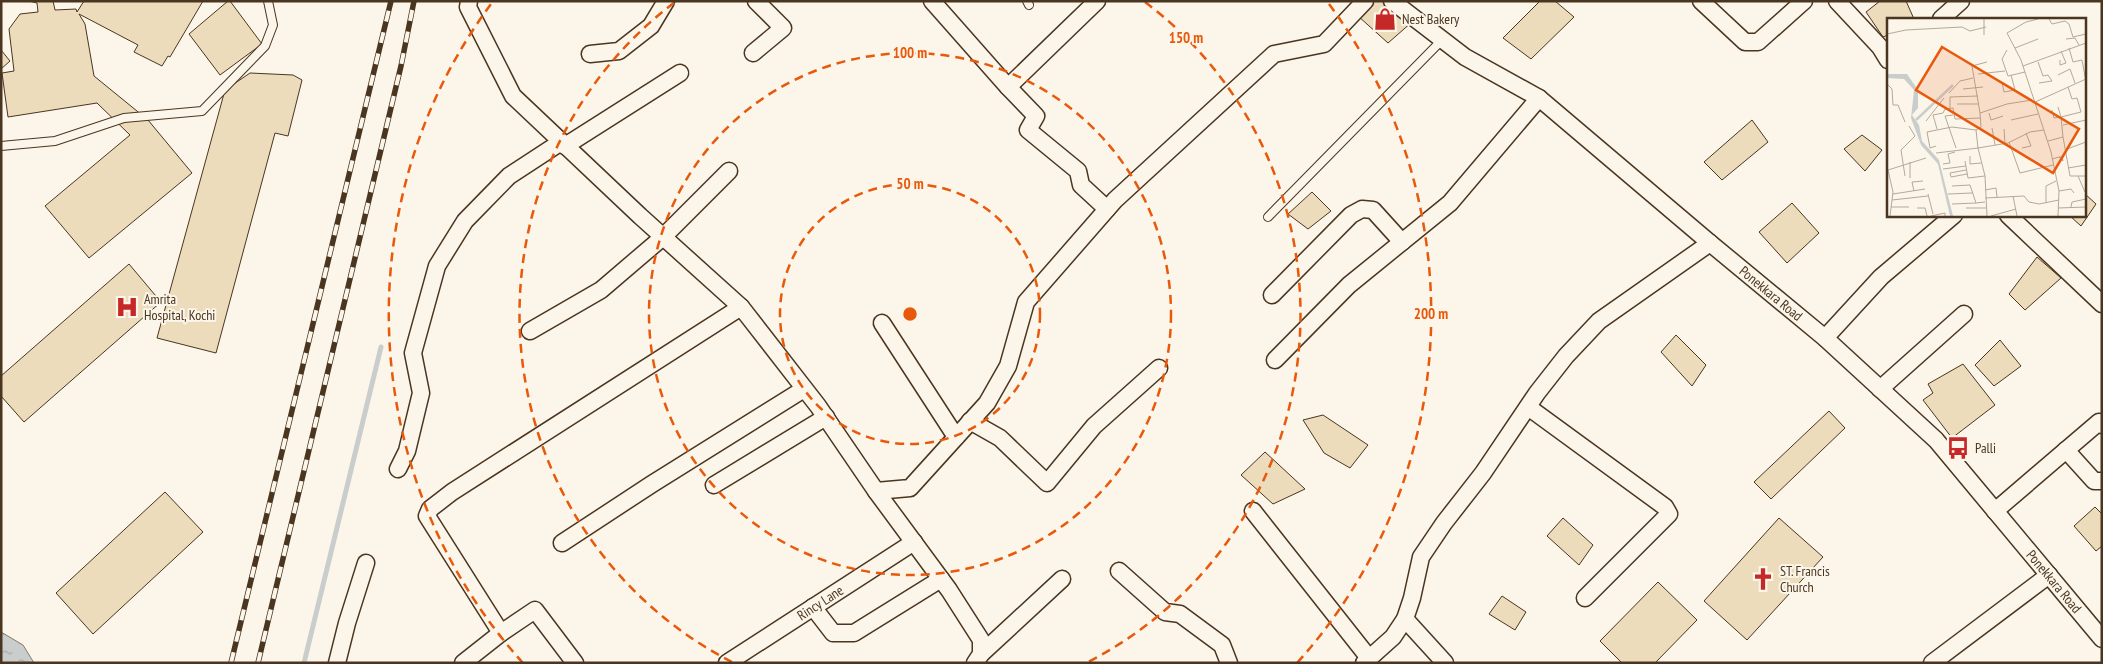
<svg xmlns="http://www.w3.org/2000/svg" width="2103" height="664" font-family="'PT Sans Narrow',sans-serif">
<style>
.water{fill:url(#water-ripples);stroke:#887966}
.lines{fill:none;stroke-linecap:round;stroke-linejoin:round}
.stream{stroke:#c9cecd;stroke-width:5}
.building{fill:#ecdcbc;stroke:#4a3520}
.lane-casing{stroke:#4a3520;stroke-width:10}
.street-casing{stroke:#4a3520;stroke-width:19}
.lane{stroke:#fbf6e9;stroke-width:8}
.street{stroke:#fbf6e9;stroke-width:16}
.rail-casing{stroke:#4a3520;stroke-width:5.5}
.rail{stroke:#fbf6e9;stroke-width:4;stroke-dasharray:11;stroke-linecap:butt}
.ring{fill:none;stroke:#e8590c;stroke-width:2.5;stroke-dasharray:9 6}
.labels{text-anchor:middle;stroke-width:4;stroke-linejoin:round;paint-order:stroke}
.poi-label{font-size:14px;fill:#4a3520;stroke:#fbf6e9;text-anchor:start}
.street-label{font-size:14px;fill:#4a3520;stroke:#fbf6e9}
.inset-river{fill:none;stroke:#c9cecd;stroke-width:2.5}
.inset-road{fill:none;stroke:#b4a999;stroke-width:1}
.view{fill:#e8590c;fill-opacity:0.15;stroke:#e8590c;stroke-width:2.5}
.inset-edge{fill:none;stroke:#4a3520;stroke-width:2.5}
.centre{fill:#e8590c;stroke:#fbf6e9;stroke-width:2.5}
.ring-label{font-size:15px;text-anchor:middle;font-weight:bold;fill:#e8590c;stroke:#fbf6e9;stroke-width:4;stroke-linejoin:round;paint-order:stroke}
</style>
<defs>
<pattern id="water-ripples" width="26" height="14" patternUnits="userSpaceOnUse" patternTransform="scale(1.25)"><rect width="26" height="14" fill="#c9cecd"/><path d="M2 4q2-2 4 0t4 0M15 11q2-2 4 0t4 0" fill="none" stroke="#a5a8a6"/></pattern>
</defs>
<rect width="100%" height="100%" fill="#fbf6e9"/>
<path class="water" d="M1 632 23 645 34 663H1Z"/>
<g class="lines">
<path class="stream" d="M304 663 381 347"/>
</g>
<path class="building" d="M29 1H55H53L55 10 76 9 77 12 84 1H203L170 57 168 56 162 66 134 52 138 45 79 14 85 24 94 76 148 120 192 173 89 258 45 206 130 135 97 103 8 117 2 73 14 71 9 29 20 14 38 12 37 3Z
M228 1H230L262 44 220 75 189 34Z
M1370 1H1384L1412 22 1388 43 1358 16Z
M1540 1H1555L1574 17 1531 59 1503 38Z
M1880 1H1906L1914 19H1888V35L1883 37 1866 12Z
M1 50 10 61 1 69Z
M250 73 293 75 302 80 288 136 275 133 216 353 157 338 225 90Z
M1752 120 1768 142 1722 180 1704 162Z
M1862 135 1882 150 1865 171 1844 149Z
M1312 192 1331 211 1308 229 1288 214Z
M2084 193 2096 204 2081 226 2069 215H2084Z
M1792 203 1819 233 1787 263 1759 232Z
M2037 257 2061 278 2025 310 2009 294Z
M129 264 161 302 24 422 1 396V376Z
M1676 335 1706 365 1692 386 1661 352Z
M2000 340 2021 366 1994 386 1975 365Z
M1963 364 1995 405 1952 438 1923 400 1933 393 1928 384Z
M1829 411 1845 428 1771 499 1754 482Z
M1323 415 1368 445 1350 468 1324 453 1303 420Z
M1265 452 1305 489 1273 504 1241 475Z
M165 492 203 532 93 634 56 593Z
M2095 507 2102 514V546L2096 551 2074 526Z
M1563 518 1593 545 1579 565 1547 536Z
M1779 518 1823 557 1747 640 1704 601Z
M1658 582 1697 620 1655 663H1622L1600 641Z
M1502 596 1526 612 1515 630 1489 614Z"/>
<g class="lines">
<defs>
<path id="lane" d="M1027 1 1029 5
M1 146 55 141 124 118 202 111 265 46 273 25 268 1
M1268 217 1443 39"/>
<g id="street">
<path d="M469 1 468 7 513 96 640 216 741 307 818 406 876 491 910 488 987 403 1008 366 1026 302 1115 200 1274 54 1324 44 1365 1"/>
<path d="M932 1 1008 87 1097 1"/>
<path id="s1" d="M1392 1 1465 57 1539 98 1710 243 1825 338 1936 440 2102 639"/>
<path d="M1701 1 1745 42H1758L1804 1"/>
<path d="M1837 1 1880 47 1888 60"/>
<path d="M1941 19 1961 1"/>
<path d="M753 53 783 28 756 1"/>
<path d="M590 54 619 51 651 26 666 1"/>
<path d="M1008 87 1036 116 1028 130 1078 171 1081 185 1107 209"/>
<path d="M565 146 680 73"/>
<path d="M2008 215 2102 304"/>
<path d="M1272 295 1351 215 1362 209 1373 210 1402 242"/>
<path d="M882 323 956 437"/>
<path d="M530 331 601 290 663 237 729 171"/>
<path d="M1825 338 1881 277 1954 215"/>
<path d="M1275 360 1349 285 1450 203 1539 98"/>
<path d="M1880 389 1964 314"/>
<path d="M1528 407 1665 507 1669 514 1585 598"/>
<path d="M970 421 1000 438 1047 483 1094 426 1159 368"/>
<path d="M2066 450 2094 481H2102"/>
<path d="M398 469 407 451 421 393 413 353 437 266 465 221 509 176 561 142"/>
<path d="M714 485 826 417"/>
<path d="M876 491 949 590 981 640V654L975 663"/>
<path d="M1253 511 1369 658"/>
<path d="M1995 511 2099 422 2102 425"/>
<path d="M562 543 652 484 804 389"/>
<path d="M1119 571 1165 612 1180 614 1222 645 1229 663"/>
<path d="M813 607 833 633H854L941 579"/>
<path d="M1405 619 1445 663"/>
<path d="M501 633 427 516 430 509 452 492 741 307"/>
<path d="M981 654 1062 579"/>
<path d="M337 663 347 623 366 563"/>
<path d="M463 663 501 633 535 610 575 663"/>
<path id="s2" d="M727 663 914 542"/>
<path d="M1364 663 1393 637 1405 619 1412 598 1421 557 1444 523 1483 473 1537 393 1566 356 1599 321 1710 243"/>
<path d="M1932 663 2049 575"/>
</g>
</defs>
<use href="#lane" class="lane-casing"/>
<use href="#street" class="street-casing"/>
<use href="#lane" class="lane"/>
<use href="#street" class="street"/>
<defs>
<path id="rail" d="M231 663 391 1
M258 663 401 66 414 1"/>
</defs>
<use href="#rail" class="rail-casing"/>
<use href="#rail" class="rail"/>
</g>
<g class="ring">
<circle cx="910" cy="314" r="130"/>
<circle cx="910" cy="314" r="261"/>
<path d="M732 662A391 391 0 0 1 675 2M1145 2A391 391 0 0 1 1088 662"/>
<path d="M523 663A521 521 0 0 1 491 4M1329 4A521 521 0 0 1 1297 663"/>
</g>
<defs>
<symbol id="shop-bare" viewBox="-9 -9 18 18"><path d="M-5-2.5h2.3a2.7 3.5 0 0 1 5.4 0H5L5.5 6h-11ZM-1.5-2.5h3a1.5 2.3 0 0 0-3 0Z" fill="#c62828" stroke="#fbf6e9" stroke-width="2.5" paint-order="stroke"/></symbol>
<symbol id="hospital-bare" viewBox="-9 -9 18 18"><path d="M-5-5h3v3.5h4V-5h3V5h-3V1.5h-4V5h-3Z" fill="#c62828" stroke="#fbf6e9" stroke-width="2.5" paint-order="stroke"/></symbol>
<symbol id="bus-bare" viewBox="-9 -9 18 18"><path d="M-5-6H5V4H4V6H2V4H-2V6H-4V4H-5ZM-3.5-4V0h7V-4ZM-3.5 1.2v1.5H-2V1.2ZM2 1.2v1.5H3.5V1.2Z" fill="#c62828" stroke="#fbf6e9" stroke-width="2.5" paint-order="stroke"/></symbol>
<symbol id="church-bare" viewBox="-9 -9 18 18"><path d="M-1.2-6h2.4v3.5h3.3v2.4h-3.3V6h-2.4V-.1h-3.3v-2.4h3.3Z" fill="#c62828" stroke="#fbf6e9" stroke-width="2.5" paint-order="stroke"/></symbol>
</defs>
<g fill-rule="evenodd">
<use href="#shop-bare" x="1369" y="3" width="32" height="32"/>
<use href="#hospital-bare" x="111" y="291" width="32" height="32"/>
<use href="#bus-bare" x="1942" y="432" width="32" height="32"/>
<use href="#church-bare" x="1747" y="563" width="32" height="32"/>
</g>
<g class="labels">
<g class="poi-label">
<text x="1402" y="24">Nest Bakery</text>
<text x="144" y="304">Amrita<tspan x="144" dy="16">Hospital, Kochi</tspan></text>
<text x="1975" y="453">Palli</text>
<text x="1780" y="576">ST. Francis<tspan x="1780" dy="16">Church</tspan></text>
</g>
<g class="street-label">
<text dy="5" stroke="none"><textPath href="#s1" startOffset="480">Ponekkara Road</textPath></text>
<text dy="5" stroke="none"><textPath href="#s1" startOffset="885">Ponekkara Road</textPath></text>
<text dy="5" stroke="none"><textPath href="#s2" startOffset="111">Rincy Lane</textPath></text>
</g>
</g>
<g transform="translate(1887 18)">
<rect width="199" height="199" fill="#fbf6e9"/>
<path d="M0 56H20L31 72V90L25 97 32 107 35 123 52 142 66 198H63L51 146 34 127 24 100 27 72 17 61 0 60Z" fill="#c9cecd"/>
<path class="inset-river" d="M29 102 66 67"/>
<path class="inset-road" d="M97 1V17M151 1 139 4 120 15 134 42 164 134 172 173 171 198M162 1 165 6 178 3 182 6 186 19 199 16M0 16 19 12 75 9 83 13 99 9M179 21 188 20 192 27M128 30 151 21M182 30 186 44 195 42 199 64M120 32 115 41 121 58 138 54M173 42V47L179 45 174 33M100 44 85 48 93 95 120 86 145 82M151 44 156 58 161 57 165 63 152 65M136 48 199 25M91 56 118 53M171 57 183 51 188 65M115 64 117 74 128 72 124 57M0 66 5 71 6 87H11L18 104M76 71 96 69M62 75 73 63 86 60M146 85 199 61M70 86H92M63 90V79L91 78M165 92 167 100 174 99 171 89M102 95 104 102 116 98M66 97 58 98 69 130M124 102 151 96M39 103 57 80M176 107 199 102M105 110 108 127M50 111 46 97 56 95 58 91 66 90 68 101 93 100M117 111 118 126M176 119 183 158H199M161 123 176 119 174 99 194 94 190 80 185 81 181 69M122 124 133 155 166 147M49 128 43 130 40 114 65 109 89 112M135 130 144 128 139 115M180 131 199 124M49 135 91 130 89 112 94 109 93 95M83 138V146L94 145M165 141 172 139 176 143 175 139H172M78 143 81 160 98 158M23 144V160M56 146 63 145 61 136 68 134M181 150 199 147M56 151 79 148M1 152 6 174 3 198M1 152 39 140M79 152 63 155 64 159 80 156M18 158 14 132 28 118 22 108M191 158 198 174M65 168 83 167 89 185 98 184M98 172 109 170 110 179M27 173 25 164 36 163M172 173 184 171 187 175M6 176 38 171M41 176 46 196M61 176 85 175M126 178 130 198M98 180 137 178 142 184 152 186 172 182M5 182 41 178M159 185V168L169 163M65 186 89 185M4 189H22M184 189 185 184 199 181M30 190H38L40 198M79 190H99M171 190 199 189M44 198 58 195V198M100 198 98 158 91 130 121 125 143 114 157 112M104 198 129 191"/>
<path class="view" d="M55 29 192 111 166 155 29 72Z"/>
<rect width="199" height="199" class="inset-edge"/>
</g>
<circle cx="910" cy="314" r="8" class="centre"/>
<g class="ring-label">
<text x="1186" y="43">150 m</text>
<text x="910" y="58">100 m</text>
<text x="910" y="189">50 m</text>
<text x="1431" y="319">200 m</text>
</g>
<rect width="2103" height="664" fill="none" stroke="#4a3520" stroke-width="5"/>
</svg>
